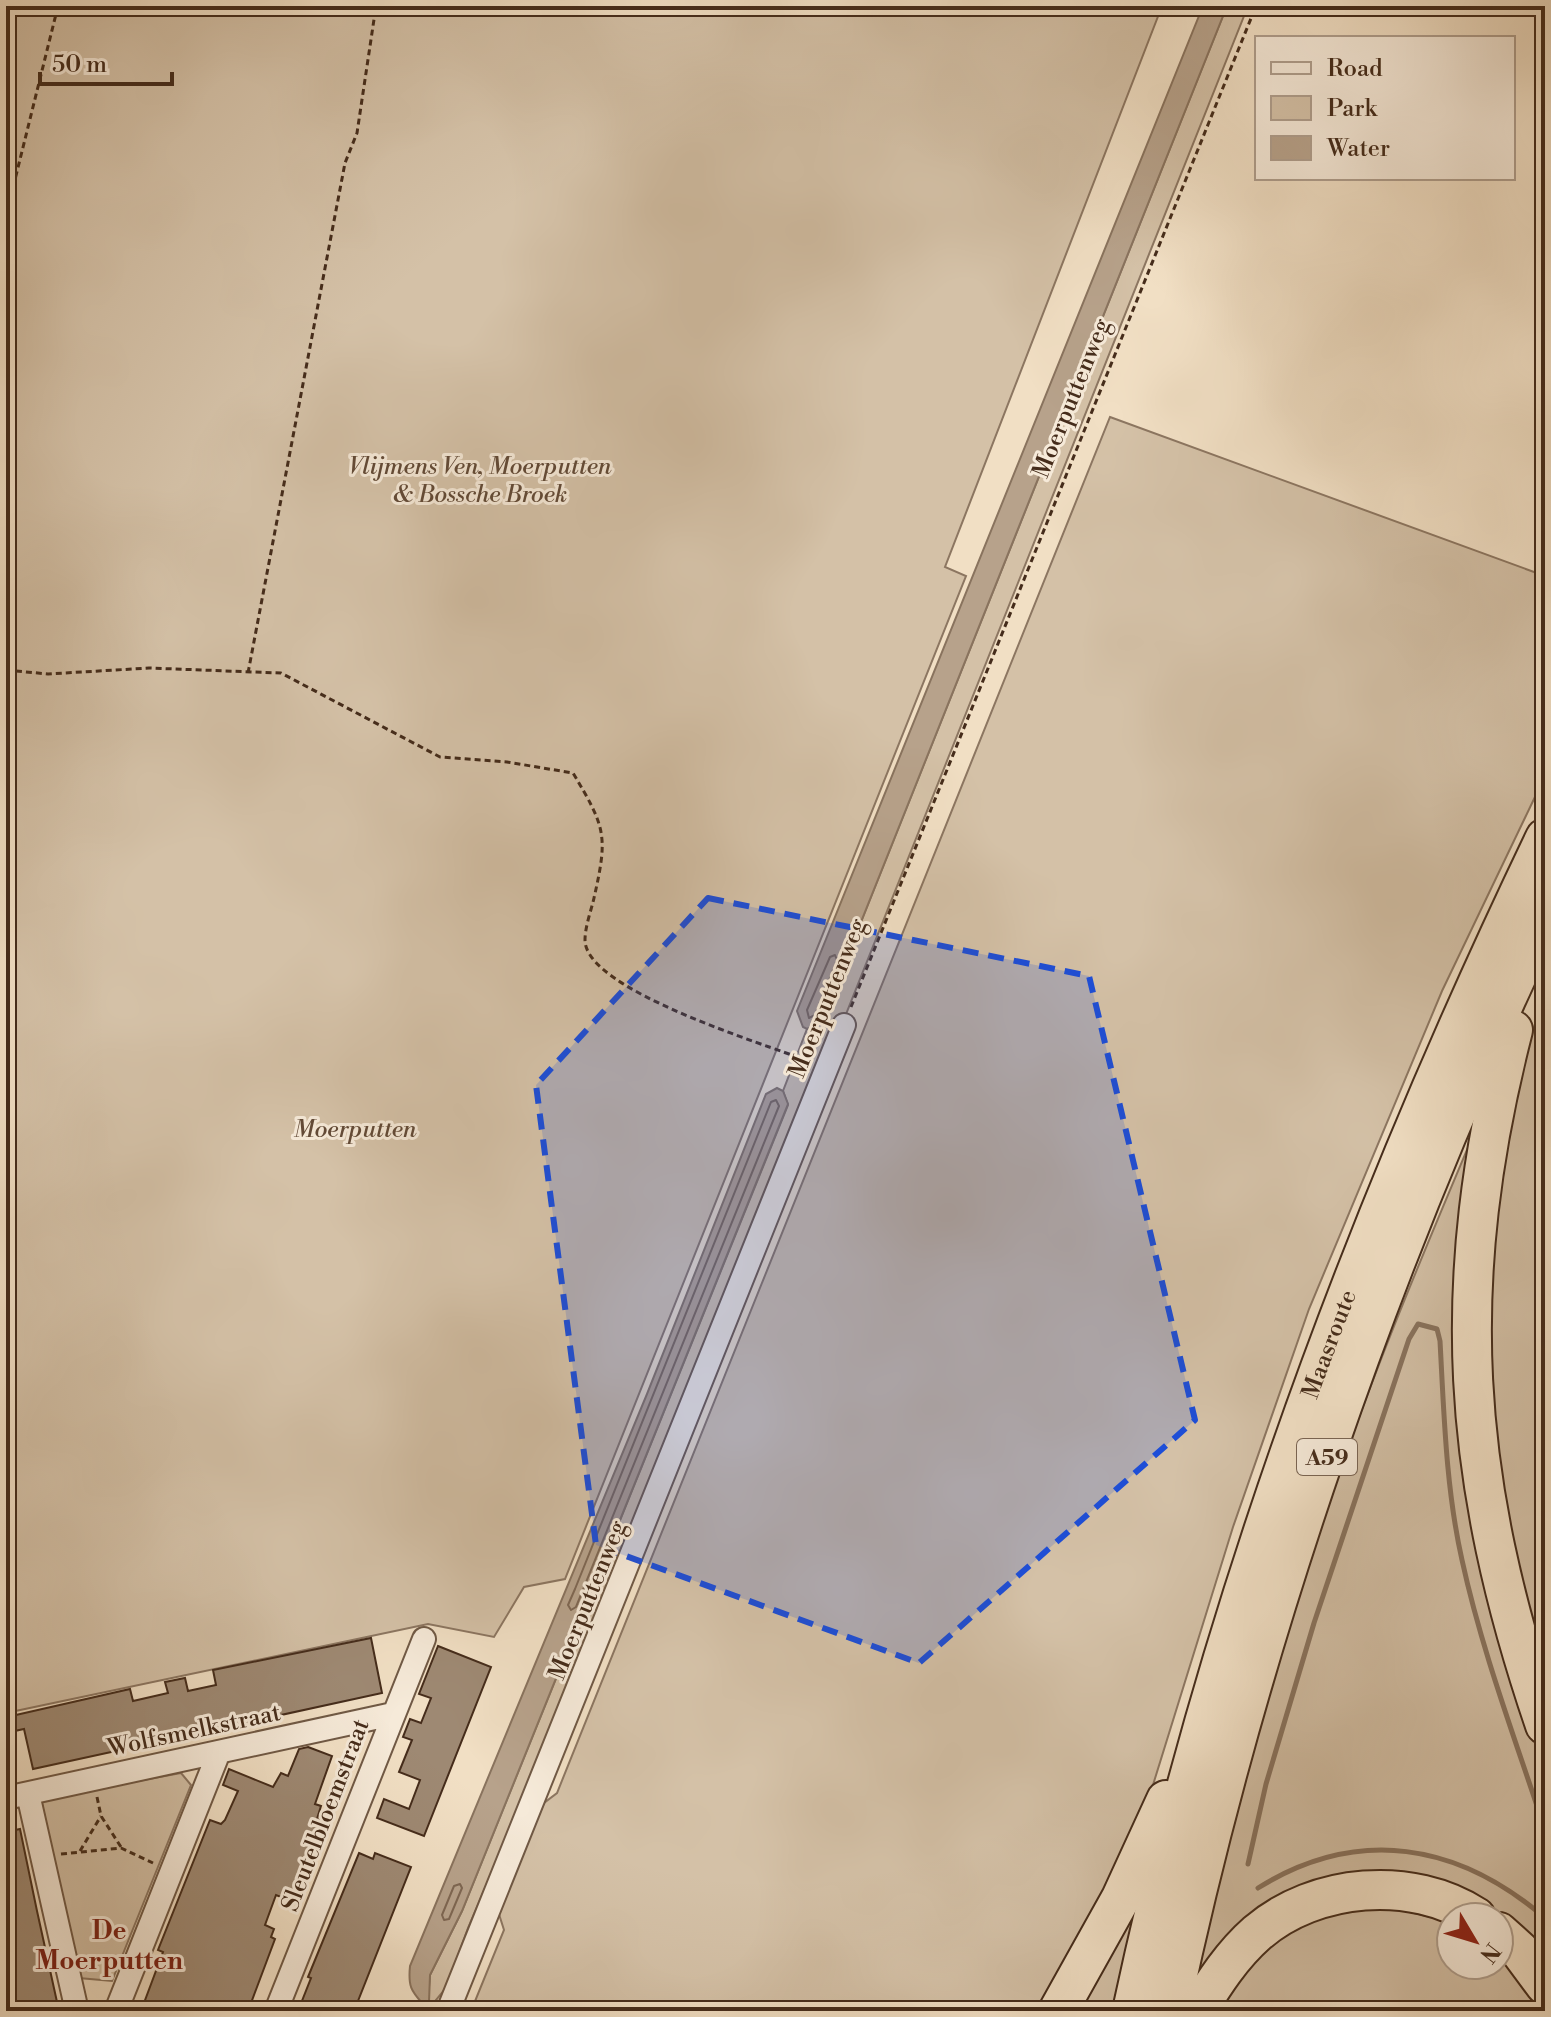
<svg xmlns="http://www.w3.org/2000/svg" width="1551" height="2017" font-family="'Libre Bodoni',serif">
<style>
.green{fill:#d4c1a7;stroke:#8c7661;stroke-width:2}
.water{fill:#b7a28b;stroke:#89735e;stroke-width:2}
.lines{fill:none;stroke-linecap:round;stroke-linejoin:round}
.shore{stroke:#7e6753;stroke-width:2}
.stream{stroke:#89735e;stroke-width:5}
.building{fill:#9e8973;stroke:#452c1b;stroke-width:2}
.minor-casing{stroke:#705945;stroke-width:26}
.motorway-casing{stroke:#452c1b;stroke-width:42}
.path{stroke:#452c1b;stroke-width:3;stroke-dasharray:6 4;stroke-linecap:butt}
.minor{stroke:#f6ead9;stroke-width:22}
.motorway{stroke:#f1dfc4;stroke-width:38}
.marked{fill:#1d4ed8;fill-opacity:0.2;stroke:#1d4ed8;stroke-width:6;stroke-dasharray:16 10;stroke-linejoin:round}
.labels{text-anchor:middle;stroke-width:6;stroke-linejoin:round;paint-order:stroke}
.shield{fill:#f6ead9;stroke:#7a6554;stroke-width:2}
.shield-label{font-size:22px;font-weight:bold;fill:#452c1b}
.street-label{font-size:24px;fill:#452c1b;stroke:#f6ead9}
.park-label{font-size:24px;font-style:italic;fill:#624a37;stroke:#f6ead9}
.neighbourhood-label{font-size:26px;font-weight:bold;fill:#7a1f14;stroke:#f6ead9}
</style>
<rect width="100%" height="100%" fill="#f1dfc4"/>
<filter id="stains"><feTurbulence type="fractalNoise" baseFrequency=".0025" numOctaves="4"/><feColorMatrix values="0 0 0 0 .2 0 0 0 0 .09 0 0 0 0 .02 0 0 0 .5 -.17"/></filter>
<radialGradient id="worn" r=".72"><stop offset=".6" stop-color="#630" stop-opacity="0"/><stop offset="1" stop-color="#630" stop-opacity=".3"/></radialGradient>
<path class="green" d="M6 6H1162L945 567 966 576 565 1579 524 1587 494 1637 428 1624 6 1713Z
M1227 6H1248L683 1423 468 1928 446 1988 427 2011 430 1975 462 1911 788 1105 783 1091 807 1029 821 1022Z
M1110 417 1545 576V776L1442 991 1309 1309 1233 1527 1139 1830 1042 2011H471L504 1930 498 1911 544 1803 557 1793Z
M1545 994V1676L1520 1594 1483 1395 1505 1114Z
M1483 1112 1467 1192 1514 1663 1545 1752V1967L1499 1919 1303 1899 1189 2010C1225 1850 1267 1692 1318 1536 1364 1392 1424 1251 1483 1112Z
M181 1773 191 1785 112 1981 79 1978 41 1799Z
M1148 1864 1115 2011H1066Z
M1389 1907 1451 1922V1965H1499V1955L1525 1987 1537 2011H1217C1270 1932 1295 1916 1389 1907Z"/>
<path class="water" d="M1203 6H1227L821 1022 807 1029 803 1027 797 1011Z
M777 1088 783 1091 788 1104 462 1911 430 1975 429 2002 423 2004C411 1991 408 1986 410 1966L647 1394 766 1094Z"/>
<g class="lines">
<path class="shore" d="M835 955 837 960 815 1015 809 1018 807 1010 830 957Z
M776 1100 779 1106 576 1607 571 1610 568 1605 575 1589 771 1102Z
M460 1884 462 1888 449 1919 444 1920 442 1915 454 1886Z"/>
<path class="stream" d="M1248 1864 1266 1784 1314 1623 1409 1339 1418 1324 1437 1329 1440 1341C1444 1414 1446 1489 1462 1560 1482 1652 1516 1741 1545 1830
M1258 1888C1358 1826 1458 1843 1545 1918"/>
</g>
<path class="building" d="M371 1638 382 1693 33 1769 24 1729 10 1732 7 1717 130 1689 133 1701 168 1693 165 1682 185 1678 188 1691 216 1685 213 1670Z
M438 1646 491 1667 424 1836 377 1818 384 1799 409 1809 420 1780 399 1772 412 1740 403 1737 410 1719 421 1723 431 1698 419 1694Z
M308 1747 332 1756 315 1804 321 1806 317 1819 329 1824 299 1904 276 1895 265 1925 274 1929 271 1937 275 1939 248 2011H141L163 1952 158 1950 210 1820 221 1824 225 1820 238 1791 223 1785 229 1769 273 1787 281 1773 288 1776 299 1749Z
M20 1829 37 1911 59 2011H12L11 2006 6 2007V1832Z
M359 1853 373 1859 375 1853 411 1867 354 2011H298L311 1978 308 1977Z"/>
<g class="lines">
<defs>
<path id="minor" d="M28 1794 77 2011
M6 1798 393 1714
M116 2011 219 1752
M276 2011 424 1639
M448 2011 844 1025"/>
<g id="motorway">
<path d="M1513 1030C1448 1283 1461 1479 1545 1725"/>
<path d="M1499 1932 1519 1950 1545 1985"/>
<path d="M1058 2011 1121 1898 1166 1800"/>
<path id="s1" d="M1132 2011C1219 1604 1365 1213 1545 838"/>
<path d="M1170 2011C1248 1643 1383 1255 1545 916"/>
<path d="M1197 2011C1214 1983 1232 1955 1257 1933 1315 1883 1412 1875 1476 1917"/>
</g>
</defs>
<use href="#minor" class="minor-casing"/>
<use href="#motorway" class="motorway-casing"/>
<path class="path" d="M6 216 58 6
M6 670 48 674 149 668 281 673 440 757 507 762 573 773C606 828 608 836 594 898 591 911 585 927 585 940 585 990 765 1044 808 1061
M248 673 345 163 357 133 376 6
M851 1007 1256 6
M97 1797 101 1816 121 1847
M80 1851 101 1816
M61 1854 121 1848 153 1863"/>
<use href="#minor" class="minor"/>
<use href="#motorway" class="motorway"/>
</g>
<path class="marked" d="M708 898 1089 976 1195 1420 919 1663 596 1545 536 1085Z"/>
<g class="labels">
<rect class="shield" x="1297" y="1439" width="60" height="36" rx="6"/>
<g class="shield-label">
<text x="1327" y="1465">A59</text>
</g>
<g class="street-label">
<text transform="translate(1071 398) rotate(-68)" y="8">Moerputtenweg</text>
<text transform="translate(827 998) rotate(-68)" y="8">Moerputtenweg</text>
<text dy="8" stroke="none"><textPath href="#s1" startOffset="696">Maasroute</textPath></text>
<text transform="translate(587 1600) rotate(-68)" y="8">Moerputtenweg</text>
<text transform="translate(194 1730) rotate(-12)" y="8">Wolfsmelkstraat</text>
<text transform="translate(325 1815) rotate(-69)" y="8">Sleutelbloemstraat</text>
</g>
<g class="park-label">
<text x="480" y="474">Vlijmens Ven, Moerputten<tspan x="480" dy="28">&amp; Bossche Broek</tspan></text>
<text x="355" y="1137">Moerputten</text>
</g>
<g class="neighbourhood-label">
<text x="109" y="1939">De<tspan x="109" dy="30">Moerputten</tspan></text>
</g>
</g>
<rect width="1551" height="2017" fill="none" stroke="#f1dfc4" stroke-width="32"/>
<rect x="8" y="8" width="1535" height="2001" fill="none" stroke="#452c1b" stroke-width="4"/>
<rect x="16" y="16" width="1519" height="1985" fill="none" stroke="#452c1b" stroke-width="2"/>
<rect x="1255" y="36" width="260" height="144" fill="#f6ead9" stroke="#af9e8d" stroke-width="2"/>
<rect x="1271" y="62" width="40" height="12" fill="#f6ead9" stroke="#af9e8d" stroke-width="2"/>
<text x="1327" y="76" font-size="24" fill="#452c1b">Road</text>
<rect x="1271" y="96" width="40" height="24" fill="#d4c1a7" stroke="#af9e8d" stroke-width="2"/>
<text x="1327" y="116" font-size="24" fill="#452c1b">Park</text>
<rect x="1271" y="136" width="40" height="24" fill="#b7a28b" stroke="#af9e8d" stroke-width="2"/>
<text x="1327" y="156" font-size="24" fill="#452c1b">Water</text>
<g transform="translate(1475 1941) rotate(128)"><circle r="38" fill="#f6ead9" stroke="#af9e8d" stroke-width="2"/>
<path d="M0-6L14 30L0 20L-14 30Z" fill="#8f2418"/>
<text y="-12" font-size="22" font-weight="bold" text-anchor="middle" fill="#452c1b">N</text>
</g>
<path d="M40 72v12h132v-12" fill="none" stroke="#452c1b" stroke-width="4"/>
<text x="52" y="72" font-size="24" fill="#452c1b" stroke="#f6ead9" stroke-width="6" paint-order="stroke">50 m</text>
<rect width="100%" height="100%" filter="url(#stains)"/>
<rect width="100%" height="100%" fill="url(#worn)"/>
</svg>
